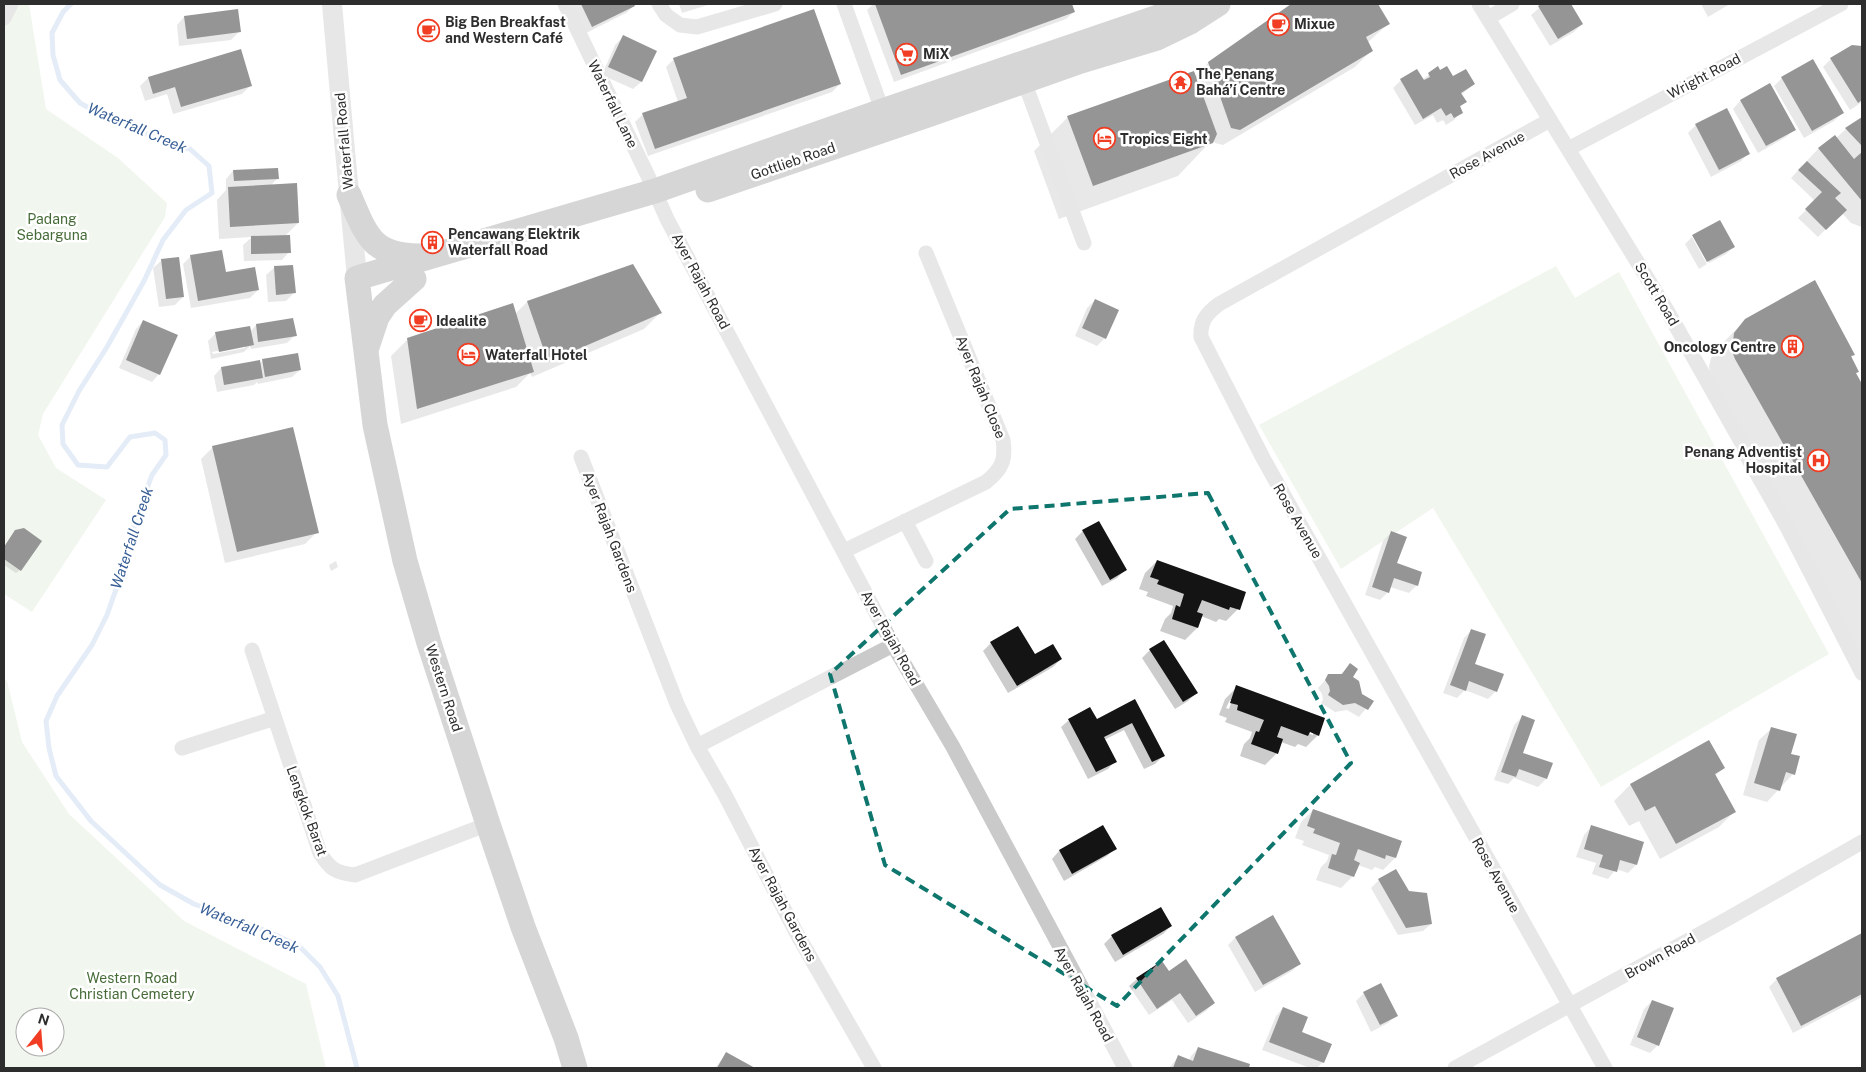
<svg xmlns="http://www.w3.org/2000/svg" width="1866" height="1072" font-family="'Public Sans',sans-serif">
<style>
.green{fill:#dfecd9;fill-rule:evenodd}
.shadow{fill:#0003;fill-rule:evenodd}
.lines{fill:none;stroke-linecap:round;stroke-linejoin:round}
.stream{stroke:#c4d5ed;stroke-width:5}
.building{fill:#141414}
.minor{stroke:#cacaca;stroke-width:15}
.tertiary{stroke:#cacaca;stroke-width:20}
.primary{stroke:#a5a5a5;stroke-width:25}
.marked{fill:none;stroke:#0f766e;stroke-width:4;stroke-dasharray:10 6;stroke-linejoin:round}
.labels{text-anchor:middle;stroke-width:5;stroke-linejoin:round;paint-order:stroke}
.poi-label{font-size:14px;font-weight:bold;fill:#2d2d2d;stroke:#fff;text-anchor:start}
.street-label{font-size:14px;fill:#2d2d2d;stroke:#fff}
.park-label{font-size:14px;fill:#466b38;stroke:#fff}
.water-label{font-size:15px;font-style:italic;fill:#365d94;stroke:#fff}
</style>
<rect width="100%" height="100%" fill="#fff"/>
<path class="green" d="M4 4H29L46 109 118 158 167 203 165 217 43 414 38 435 56 468 106 500 32 612 4 594Z
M1556 266 1575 298 1619 272 1829 654 1601 787 1433 508 1341 569 1259 425Z
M4 679 7 681 22 742 69 814 184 921 306 984 326 1068H4ZM25 1017H55V1047H25Z"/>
<path class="shadow" d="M569 4H633L634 6 626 13 584 34Z
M679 4H711L682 13Z
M873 4H1071L1074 12 1066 19 894 82 867 10Z
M1293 4H1377L1388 24 1367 43 1371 51 1355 67 1223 145 1215 143 1213 139 1178 176 1059 219 1034 151 1068 117 1195 77 1208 63Z
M1544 4H1569L1582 24 1574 32 1550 46 1531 15Z
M1701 4H1730L1708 17Z
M184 17 239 32 231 40 179 46 177 25Z
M623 37 641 82 633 89 602 75 615 45Z
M1852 46 1862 47V102L1850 110 1823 67 1831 59Z
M674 59 840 84 832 92 648 156 635 122 643 114 678 102 666 67Z
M1438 68 1440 72 1453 78 1474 84 1461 95 1465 102 1459 108 1461 112 1454 120 1446 125 1443 120 1437 123 1433 115 1415 125 1393 88 1401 80 1417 70 1422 80Z
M148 78 250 86 242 94 173 114 167 94 145 101 140 86Z
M1782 78 1842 113 1834 121 1804 138 1774 86Z
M1769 85 1794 130 1786 137 1758 153 1733 109 1740 101Z
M1862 119V227L1851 223 1842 213 1818 237 1798 218 1815 201 1791 178 1818 149 1835 137 1836 138 1846 129Z
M1696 125 1749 153 1741 161 1711 177 1688 133Z
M233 171 277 179 270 186 298 223 285 236 289 252 282 260 244 261 243 245 252 237 219 239 217 200 226 190V179Z
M1693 236 1734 247 1726 254 1709 263Z
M1692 237 1707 264 1699 269 1685 244Z
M191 256 225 273 258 290 250 298 191 308 183 264Z
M161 261 183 297 175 305 159 307 153 268Z
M632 266 660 313 644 329 532 377 530 373 516 387 401 424 391 356 408 339 515 314 527 302Z
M274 268 294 293 286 301 268 302 266 275Z
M1095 300 1105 338 1097 346 1075 336 1087 308Z
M1745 320 1854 355 1850 358 1857 372 1855 374 1862 387V663L1857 665 1737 454 1750 441 1746 442 1712 383 1709 367 1711 358 1721 345Z
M143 321 159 374 152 382 119 368 136 329Z
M256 325 295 335 287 343 251 349 250 346 244 352 211 359 208 341 216 333 250 332ZM245 345V348L213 354 212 352Z
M263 361 300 370 292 377 258 384 257 382 254 385 217 392 214 376 221 368 259 364Z
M213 447 317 532 305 544 225 563 201 459Z
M1083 531 1125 570 1117 578 1102 586 1075 539Z
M1391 533 1396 564 1417 585 1409 593 1390 587 1388 592 1380 600 1365 595 1383 541Z
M12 536 20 570 16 573 4 565V547Z
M336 561 338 567 331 571 329 565Z
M1157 561 1238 609 1226 621 1219 619 1216 622 1201 616 1197 628 1185 640 1160 631 1165 619 1171 613 1173 606 1146 596 1148 592 1139 589 1145 573Z
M1472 630 1473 664 1496 691 1488 699 1465 690 1457 698 1443 693 1464 638Z
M991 643 1035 656 1061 659 1053 667 1008 693 983 651Z
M1150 650 1196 693 1188 701 1175 709 1142 658Z
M1350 665 1351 677 1361 695 1372 701 1359 717 1347 710 1335 712 1321 703 1323 700 1322 694 1318 688 1329 676 1340 675Z
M1237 687 1318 735 1306 747 1298 744 1295 747 1281 742 1277 753 1265 765 1240 756 1244 744 1250 738 1252 732 1225 722 1227 718 1219 715 1225 699ZM1230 700H1232L1229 709 1226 708ZM1303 731 1313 732V735Z
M1134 701 1163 756 1155 764 1144 769 1124 730 1104 740 1115 761 1108 769 1088 779 1061 727 1069 720H1096Z
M1522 717V753L1546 779 1538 787 1514 778 1508 784 1494 780 1514 725Z
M1772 728 1793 774 1767 802 1743 795 1759 740Z
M1709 742 1724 768 1715 776 1735 811 1719 827 1660 859 1639 821 1629 826 1614 801 1630 785Z
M1313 810 1400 841 1395 858 1383 870 1375 867 1372 870 1358 865 1353 876 1341 888 1316 880 1321 867 1327 861 1329 855 1302 845 1304 841 1295 838 1301 822Z
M1103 827 1115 848 1107 856 1064 881 1052 859 1059 851Z
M1591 827 1643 843 1636 865 1628 873 1616 869 1608 879 1592 874 1596 863 1576 857 1584 835Z
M1396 871 1409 892 1431 924 1423 931 1398 935 1371 888 1379 880Z
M1171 926 1163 934 1115 962 1104 944 1112 936Z
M1862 935V997L1793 1033 1769 987 1777 979Z
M1235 938 1300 963 1292 971 1255 992 1228 945Z
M1168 973 1214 1003 1206 1011 1188 1023 1172 1000 1149 1015 1129 986 1137 979Z
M1364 993 1396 1015 1388 1023 1371 1032 1356 1001Z
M1652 1001 1658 1045 1650 1053 1630 1045 1644 1009Z
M1283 1008 1323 1062 1317 1068H1310L1262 1050 1276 1016Z
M1198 1048 1248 1065 1247 1068H1169L1178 1057 1189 1060 1191 1056Z
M726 1054 752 1068H715Z"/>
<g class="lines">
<path class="stream" d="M71 4 63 12 52 33 53 55 60 80 80 103 102 115 161 140 190 149 209 166 212 193 186 210 163 240 144 281 107 347 79 391 62 425 63 444 78 465 107 467 130 437 155 433 165 440 166 455 152 475 136 518 126 561 107 615 92 645 57 696 46 721 49 748 56 776 91 821 160 885 194 904 269 932 299 946 320 967 338 996 357 1068"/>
</g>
<path class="building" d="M581 4H634L635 6 592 27Z
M875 4H1072L1075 12 901 75Z
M1291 4H1378L1390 24 1366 37 1373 51 1240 130 1231 128 1208 62Z
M1541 4H1571L1583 24 1558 39 1538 6Z
M238 9 241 32 187 39 184 16Z
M814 9 841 84 655 149 642 113 687 98 673 58Z
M623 35 657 51 642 82 608 67Z
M1852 45 1862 46V100L1858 103 1830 58Z
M241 49 252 86 181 107 175 87 153 94 148 77Z
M1813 59 1844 113 1812 131 1781 77Z
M1438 66 1440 70 1447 66 1453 76 1466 69 1475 84 1461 93 1467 102 1460 106 1463 113 1454 118 1451 113 1446 116 1441 108 1423 119 1400 79 1417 69 1424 80 1430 77 1428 73Z
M1194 71 1217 134 1213 143 1093 186 1067 116Z
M1770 83 1796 130 1766 146 1740 100Z
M1727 108 1750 154 1719 170 1695 124Z
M1862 117V146L1845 128Z
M1835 135 1854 159 1862 152V201L1818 148Z
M1807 161 1841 193 1835 198 1847 210 1826 230 1805 209 1822 192 1798 170Z
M278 168 279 179 234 181 233 170Z
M297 183 299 223 230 227 228 187Z
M1720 220 1735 247 1707 262 1692 235Z
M290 235 291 253 251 254V236Z
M440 236 442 244 425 248 423 241Z
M222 250 226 272 255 267 259 290 198 301 190 255Z
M179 257 184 297 166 299 161 259Z
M633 264 662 313 548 362 527 301Z
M293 265 296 293 276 295 274 266Z
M1815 280 1855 355 1851 356 1859 372 1856 373 1862 384V583L1735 359 1732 351 1734 333 1745 319Z
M1095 299 1119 310 1106 339 1082 328Z
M513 303 534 372 417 409 407 338Z
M293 318 297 336 258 342 256 324Z
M143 320 178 335 160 375 126 360Z
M250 326 254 345 219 352 215 332Z
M298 353 301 370 265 377 262 359Z
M260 360 263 378 224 385 221 367Z
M293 427 319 533 237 552 212 446Z
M1099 521 1127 570 1110 580 1082 530Z
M24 528 42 541 21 571 4 559V547L15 530Z
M1391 531 1407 537 1397 563 1422 572 1418 586 1394 578 1389 593 1372 587Z
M1157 560 1246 592 1240 610 1230 607 1229 610 1202 600 1197 612 1203 614 1198 628 1172 619 1176 605 1180 607 1184 594 1157 584 1159 580 1150 577Z
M1018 626 1035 654 1053 644 1062 659 1017 686 990 642Z
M1471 629 1486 634 1475 664 1504 674 1497 692 1469 681 1466 691 1450 685Z
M1164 640 1198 693 1183 702 1149 649Z
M1350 663 1358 669 1353 677 1359 681 1362 694 1374 701 1368 710 1355 703 1343 705 1328 695 1330 691 1329 686 1325 680 1328 674H1342Z
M1236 685 1325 718 1319 736 1310 732 1308 736 1281 726 1277 737 1283 739 1278 754 1251 744 1256 731 1259 732 1264 720 1237 710 1238 705 1230 703Z
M1135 699 1165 756 1152 762 1132 723 1104 737 1117 762 1096 772 1068 719 1090 707 1097 719Z
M1522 715 1535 720 1523 753 1553 763 1547 779 1519 769 1516 777 1501 772Z
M1771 727 1797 734 1791 754 1800 756 1795 775 1786 772 1780 791 1754 783Z
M1709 740 1725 768 1715 774 1736 812 1676 844 1655 806 1645 811 1630 784Z
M1313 809 1402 841 1396 858 1386 855 1385 859 1358 849 1354 860 1360 863 1354 877 1328 868 1332 854 1336 855 1340 843 1313 833 1315 829 1307 826Z
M1103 825 1117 849 1072 874 1059 850Z
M1591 825 1644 842 1637 865 1620 860 1617 872 1599 867 1603 855 1584 849Z
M1396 869 1409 891 1427 893 1432 924 1406 928 1378 879Z
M1161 907 1172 926 1123 955 1111 935Z
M1273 915 1301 964 1263 985 1235 937Z
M1862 933V994L1801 1026 1776 978Z
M1186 959 1215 1003 1196 1016 1180 993 1157 1009 1136 978 1162 961 1169 971Z
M1381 983 1398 1016 1380 1025 1363 992Z
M1652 1000 1674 1008 1659 1046 1637 1037Z
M1283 1007 1308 1017 1302 1032 1332 1044 1324 1063 1269 1042Z
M1198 1047 1250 1064 1249 1068H1173L1178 1055 1193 1061Z
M726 1052 755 1068H717Z"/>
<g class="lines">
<path class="minor" d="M565 4 648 176 667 219 893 645 953 747 1125 1068
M659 4 666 15 680 25 697 27 775 4
M844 4 885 118
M1479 4 1668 312 1766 486 1862 673
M4 18 11 4
M1488 18 1512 4
M1024 81 1084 243
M1550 120 1219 304C1207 313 1200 321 1201 337L1263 458 1605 1068
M1568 149 1841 4
M581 457 677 704 697 746 725 795 797 934 874 1068
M905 521 926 561
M844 551 986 482C1002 469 1006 460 1003 440L926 253
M252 650 320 853C330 869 336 873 355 875L488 824
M697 746 893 645
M182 748 275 718
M1455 1068 1729 918 1862 842"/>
<path class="tertiary" d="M332 4C340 95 348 187 357 278"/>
<path class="primary" d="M708 190 928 115 1081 61 1157 38 1190 22 1218 4
M349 195C366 234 371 256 419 256
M367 347 377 317 385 305 414 279
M575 1068 566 1038 523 927 488 824 429 643 405 561 375 425 357 278 655 191 882 111 1158 17 1185 4"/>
</g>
<path d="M0 0H1866V1072H0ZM1208 493 1351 763 1117 1006 885 865 830 674 1010 509Z" fill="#fff" fill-opacity=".55" fill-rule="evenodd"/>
<path class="marked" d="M1208 493 1351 763 1117 1006 885 865 830 674 1010 509Z"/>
<defs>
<symbol id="cafe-ring" viewBox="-11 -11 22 22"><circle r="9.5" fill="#fff" stroke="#f03d23" stroke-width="1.5"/><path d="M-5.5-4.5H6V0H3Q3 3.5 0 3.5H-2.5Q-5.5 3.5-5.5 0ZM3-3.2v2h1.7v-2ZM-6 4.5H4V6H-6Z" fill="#f03d23"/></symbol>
<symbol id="supermarket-ring" viewBox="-11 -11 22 22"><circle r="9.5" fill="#fff" stroke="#f03d23" stroke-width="1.5"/><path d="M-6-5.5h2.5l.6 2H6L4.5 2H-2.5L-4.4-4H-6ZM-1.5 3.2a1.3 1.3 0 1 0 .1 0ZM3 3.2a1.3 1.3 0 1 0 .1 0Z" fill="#f03d23"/></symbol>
<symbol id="temple-ring" viewBox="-11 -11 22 22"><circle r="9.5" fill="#fff" stroke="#f03d23" stroke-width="1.5"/><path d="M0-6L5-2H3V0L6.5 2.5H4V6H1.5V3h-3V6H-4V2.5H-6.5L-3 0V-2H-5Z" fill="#f03d23"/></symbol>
<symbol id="hotel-ring" viewBox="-11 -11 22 22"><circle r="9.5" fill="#fff" stroke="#f03d23" stroke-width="1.5"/><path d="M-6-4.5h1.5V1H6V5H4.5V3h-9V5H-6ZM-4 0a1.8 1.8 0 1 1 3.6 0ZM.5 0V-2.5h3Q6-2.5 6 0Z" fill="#f03d23"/></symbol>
<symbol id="building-ring" viewBox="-11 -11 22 22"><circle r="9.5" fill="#fff" stroke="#f03d23" stroke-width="1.5"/><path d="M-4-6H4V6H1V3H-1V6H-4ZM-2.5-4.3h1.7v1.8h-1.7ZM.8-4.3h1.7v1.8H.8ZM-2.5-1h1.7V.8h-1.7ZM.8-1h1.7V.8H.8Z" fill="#f03d23"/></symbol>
<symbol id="hospital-ring" viewBox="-11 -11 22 22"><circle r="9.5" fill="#fff" stroke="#f03d23" stroke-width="1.5"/><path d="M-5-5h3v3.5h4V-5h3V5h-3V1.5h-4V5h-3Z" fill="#f03d23"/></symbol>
</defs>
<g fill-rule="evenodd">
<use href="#cafe-ring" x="1266" y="12" width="25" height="25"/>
<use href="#cafe-ring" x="416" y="18" width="25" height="25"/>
<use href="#supermarket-ring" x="894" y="42" width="25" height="25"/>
<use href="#temple-ring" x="1168" y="70" width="25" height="25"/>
<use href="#hotel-ring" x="1092" y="126" width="25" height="25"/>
<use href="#building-ring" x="420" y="230" width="25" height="25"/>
<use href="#cafe-ring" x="408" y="308" width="25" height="25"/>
<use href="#building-ring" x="1780" y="334" width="25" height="25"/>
<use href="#hotel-ring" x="456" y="342" width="25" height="25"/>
<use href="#hospital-ring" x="1806" y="448" width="25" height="25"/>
</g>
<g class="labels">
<g class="poi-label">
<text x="445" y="27">Big Ben Breakfast<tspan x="445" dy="16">and Western Café</tspan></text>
<text x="1294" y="29">Mixue</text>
<text x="923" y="59">MiX</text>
<text x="1196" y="79">The Penang<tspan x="1196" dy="16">Bahá’í Centre</tspan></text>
<text x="1120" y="144">Tropics Eight</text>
<text x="448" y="239">Pencawang Elektrik<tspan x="448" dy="16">Waterfall Road</tspan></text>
<text x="436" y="326">Idealite</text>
<text x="1776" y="352" text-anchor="end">Oncology Centre</text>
<text x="485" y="360">Waterfall Hotel</text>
<text x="1802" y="457" text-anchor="end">Penang Adventist<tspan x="1802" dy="16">Hospital</tspan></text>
</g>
<g class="street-label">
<text transform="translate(1704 76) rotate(-28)" y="5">Wright Road</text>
<text transform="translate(613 104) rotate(64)" y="5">Waterfall Lane</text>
<text transform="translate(344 141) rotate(-95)" y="5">Waterfall Road</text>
<text transform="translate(1487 155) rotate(-29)" y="5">Rose Avenue</text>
<text transform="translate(793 161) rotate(-19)" y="5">Gottlieb Road</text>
<text transform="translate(701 281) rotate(62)" y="5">Ayer Rajah Road</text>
<text transform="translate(1657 294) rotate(59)" y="5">Scott Road</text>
<text transform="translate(981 387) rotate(68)" y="5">Ayer Rajah Close</text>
<text transform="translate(1298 521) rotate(60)" y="5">Rose Avenue</text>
<text transform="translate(610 532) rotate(69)" y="5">Ayer Rajah Gardens</text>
<text transform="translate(891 638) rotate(61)" y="5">Ayer Rajah Road</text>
<text transform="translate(444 688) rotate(72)" y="5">Western Road</text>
<text transform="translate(307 811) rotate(70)" y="5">Lengkok Barat</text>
<text transform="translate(1496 875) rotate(61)" y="5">Rose Avenue</text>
<text transform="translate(783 904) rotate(62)" y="5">Ayer Rajah Gardens</text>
<text transform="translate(1660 956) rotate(-29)" y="5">Brown Road</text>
<text transform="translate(1084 994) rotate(61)" y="5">Ayer Rajah Road</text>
</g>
<g class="park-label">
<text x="52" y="224">Padang<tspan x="52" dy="16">Sebarguna</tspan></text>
<text x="132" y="983">Western Road<tspan x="132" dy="16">Christian Cemetery</tspan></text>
</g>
<g class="water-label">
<text transform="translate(137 128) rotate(23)" y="5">Waterfall Creek</text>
<text transform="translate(132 538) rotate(-72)" y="5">Waterfall Creek</text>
<text transform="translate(249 928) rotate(23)" y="5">Waterfall Creek</text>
</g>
</g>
<rect width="1866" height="1072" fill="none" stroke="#2d2d2d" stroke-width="10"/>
<g transform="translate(40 1032) rotate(17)"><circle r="24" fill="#ffffff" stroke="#ababab"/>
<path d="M0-4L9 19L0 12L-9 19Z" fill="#f03d23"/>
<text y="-8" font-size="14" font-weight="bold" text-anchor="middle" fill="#2d2d2d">N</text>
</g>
</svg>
